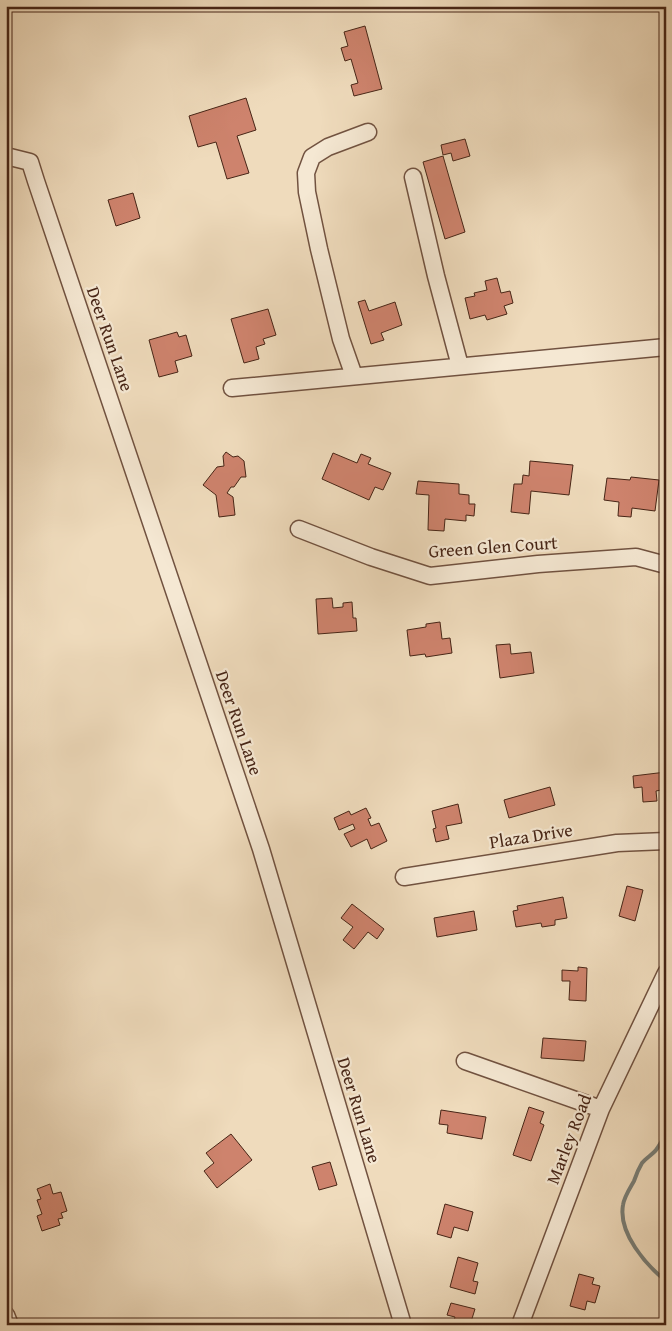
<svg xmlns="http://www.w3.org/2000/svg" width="672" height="1331" font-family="'Gentium Book Plus',serif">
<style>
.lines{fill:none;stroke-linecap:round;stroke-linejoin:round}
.stream{stroke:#797e76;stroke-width:4}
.building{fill:#ce836d;stroke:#472516}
.minor-casing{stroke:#715240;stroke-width:19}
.minor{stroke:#f5e8d3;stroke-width:16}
.labels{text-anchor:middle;stroke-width:4.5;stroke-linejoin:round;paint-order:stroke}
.street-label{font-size:18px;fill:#472516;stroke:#f5e8d3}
</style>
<rect width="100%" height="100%" fill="#efdbbc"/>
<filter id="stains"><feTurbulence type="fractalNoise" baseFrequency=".004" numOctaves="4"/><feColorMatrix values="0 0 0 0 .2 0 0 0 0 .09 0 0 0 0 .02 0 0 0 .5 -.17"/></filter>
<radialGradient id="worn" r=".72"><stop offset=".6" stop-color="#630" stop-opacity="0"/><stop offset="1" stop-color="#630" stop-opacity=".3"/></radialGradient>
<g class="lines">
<path class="stream" d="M666 1133C663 1139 660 1145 656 1150 652 1155 646 1158 642 1163 639 1168 636 1175 634 1181 630 1188 624 1197 623 1205 618 1233 646 1265 666 1281"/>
</g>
<path class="building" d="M365 26 382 89 354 96 351 85 358 83 351 59 345 61 341 48 348 46 344 32Z
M246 98 256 130 237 136 249 173 227 179 216 142 198 147 189 116Z
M465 139 470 156 453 161 451 153 443 155 441 145Z
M443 156 465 232 445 239 423 162Z
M133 193 140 218 116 226 108 200Z
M497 278 501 293 510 291 513 303 504 306 507 314 487 320 485 315 470 319 465 298 475 296 474 293 487 290 485 281Z
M365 300 369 311 395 302 402 325 381 333 384 340 371 344 358 302Z
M268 309 276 335 263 339 265 344 256 347 259 359 244 363 231 319Z
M177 332 179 337 186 335 192 356 175 361 178 372 159 377 149 340Z
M226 452 233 457 238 456 244 461 246 477H241L234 487H231L227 493 233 497 235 515 219 517 216 495 203 485 217 467 224 466 223 456Z
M333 453 357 463 361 454 371 458 368 464 391 473 383 490 375 487 369 500 322 479Z
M530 461 573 465 569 495 531 491 529 514 511 512 514 484H522L523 475 529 476Z
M631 477 659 480 655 511 632 508 631 517 618 516 619 502 604 500 607 478 630 480Z
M418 481 459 484V494L469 495V504H475L474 516 466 515V521L445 519 444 531 428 530 429 495 416 494Z
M332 598 333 608 343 607V603L352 602 353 618H356L357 631 318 634 316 599Z
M440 622 442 639 450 638 452 653 426 657 425 654 410 656 407 630 426 627V624Z
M510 644 511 654 531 652 534 673 500 678 496 645Z
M666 772V789L656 791 657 801 643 802 642 787 634 788 633 776Z
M550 787 555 805 509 818 504 800Z
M458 804 462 823 446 826 449 839 436 842 433 829 436 828 432 811Z
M366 808 371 818 368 819 371 826 379 823 387 841 371 849 367 839 351 847 344 834 355 829 353 824 339 830 334 818 349 811 351 815Z
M627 886 643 890 635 921 619 916Z
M563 897 567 918 555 920V925L542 927 541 923 516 927 513 911 518 910 517 906Z
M352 904 384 929 377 939 368 932 354 949 343 940 353 927 341 918Z
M474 911 477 930 437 937 434 918Z
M578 967 587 968 586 1001 569 1000 570 981H562V970L578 971Z
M543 1038 586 1041 584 1061 541 1058Z
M529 1107 544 1112 540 1123 544 1125 531 1161 513 1155Z
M441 1110 486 1117 482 1139 447 1133 448 1125 439 1124Z
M231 1134 252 1160 217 1188 204 1171 214 1163 206 1153Z
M330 1162 337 1185 319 1190 312 1167Z
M50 1184 53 1194 61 1192 67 1211 61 1213 63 1218 58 1219 60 1225 42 1231 37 1216 42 1214 37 1200 41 1199 37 1189Z
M445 1204 473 1212 468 1231 454 1227 451 1238 437 1234Z
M458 1257 478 1263 473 1281 478 1282 475 1294 450 1287Z
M579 1274 594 1278 592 1284 600 1286 595 1303 587 1301 585 1310 570 1306Z
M451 1303 475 1309 470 1325H453L455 1317 447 1315Z"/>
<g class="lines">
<defs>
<path id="minor" d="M6 156 30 162 36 181 261 849 403 1325
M413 177 436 276 460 366
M354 376 341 339 319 249 307 192 306 173 312 157 328 147 368 132
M232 388 666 347
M299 529 371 557 430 576 538 564 636 557 666 565
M404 877 617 843 666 841
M465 1061 601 1109
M6 1315 10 1325
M520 1325 601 1109 666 973"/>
</defs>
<use href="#minor" class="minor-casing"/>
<use href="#minor" class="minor"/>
</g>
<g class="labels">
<g class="street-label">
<text transform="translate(110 339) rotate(71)" y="6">Deer Run Lane</text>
<text transform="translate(493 547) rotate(-4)" y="6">Green Glen Court</text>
<text transform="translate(239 723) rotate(71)" y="6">Deer Run Lane</text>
<text transform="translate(531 836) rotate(-9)" y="6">Plaza Drive</text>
<text transform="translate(359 1110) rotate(73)" y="6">Deer Run Lane</text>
<text transform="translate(569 1139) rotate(-69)" y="6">Marley Road</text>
</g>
</g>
<rect width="672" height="1331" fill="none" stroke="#efdbbc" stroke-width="25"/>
<rect x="8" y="8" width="657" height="1316" fill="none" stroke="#472516" stroke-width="2.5"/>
<rect x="12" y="12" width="647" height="1306" fill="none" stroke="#472516"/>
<rect width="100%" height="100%" filter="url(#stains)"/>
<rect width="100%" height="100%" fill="url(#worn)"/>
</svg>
